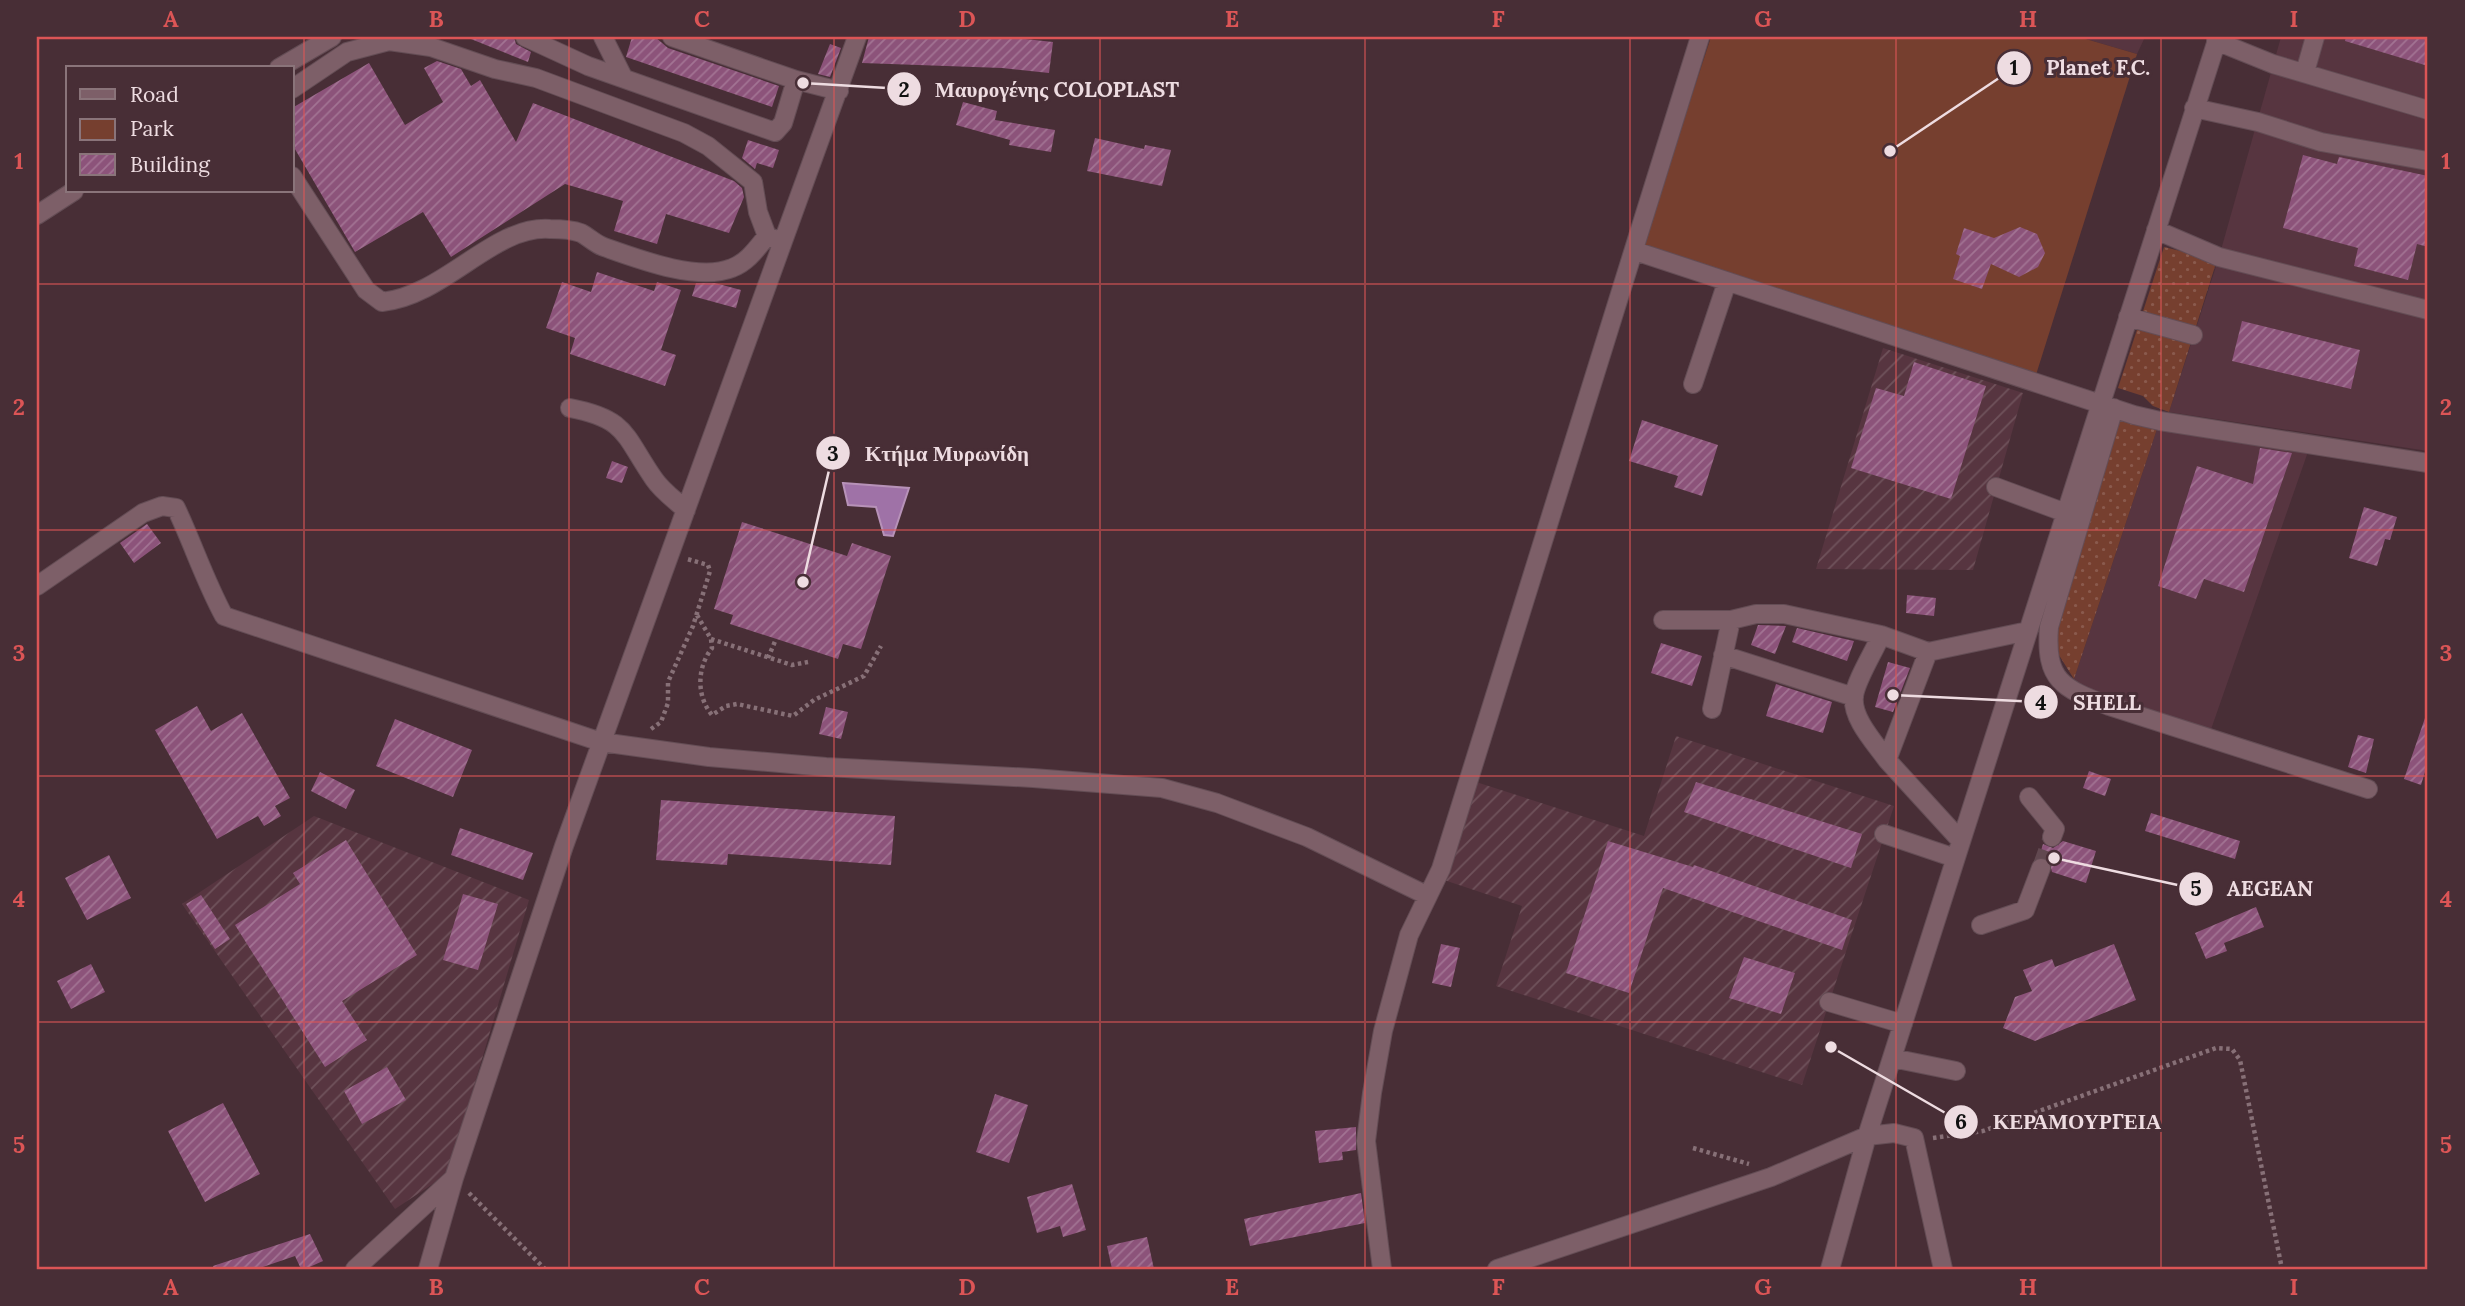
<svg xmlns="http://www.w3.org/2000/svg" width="2465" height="1306" font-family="Lora,serif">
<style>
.built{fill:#573540}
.industrial{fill:url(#industrial-furrows)}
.green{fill:url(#green-dots)}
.pitch{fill:#763f2f}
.water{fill:#9f72a7;stroke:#b792b8;stroke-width:2}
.building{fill:url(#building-hatch)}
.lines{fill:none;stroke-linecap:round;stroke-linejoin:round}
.minor-tunnel{stroke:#614850;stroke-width:18;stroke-dasharray:18 9;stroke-linecap:butt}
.minor-casing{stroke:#644d55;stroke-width:20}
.path{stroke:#877077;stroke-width:4.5;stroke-dasharray:3.5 3.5;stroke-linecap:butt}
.minor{stroke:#7d5f68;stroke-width:18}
.grid{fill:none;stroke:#dc5556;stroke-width:2;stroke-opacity:0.55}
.leader{fill:none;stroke:#eedce1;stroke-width:2.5}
.callout-dot{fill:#eedce1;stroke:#482e36;stroke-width:2.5}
.mark-label{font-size:21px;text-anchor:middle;font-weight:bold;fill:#111}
.callout-label{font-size:21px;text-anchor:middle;font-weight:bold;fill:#eedce1;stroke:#482e36;stroke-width:6;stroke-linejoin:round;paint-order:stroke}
.neatline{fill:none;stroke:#dc5556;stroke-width:2.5}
.grid-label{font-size:23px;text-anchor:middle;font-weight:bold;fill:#dc5556}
</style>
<defs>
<pattern id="industrial-furrows" width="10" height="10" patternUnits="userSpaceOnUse" patternTransform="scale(1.75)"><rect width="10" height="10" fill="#573540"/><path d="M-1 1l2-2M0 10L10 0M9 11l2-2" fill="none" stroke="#6f525b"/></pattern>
<pattern id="green-dots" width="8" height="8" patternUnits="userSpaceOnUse" patternTransform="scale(1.75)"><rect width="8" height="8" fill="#763f2f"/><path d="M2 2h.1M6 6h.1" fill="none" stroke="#8a5a4d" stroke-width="1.8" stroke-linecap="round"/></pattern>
<pattern id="building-hatch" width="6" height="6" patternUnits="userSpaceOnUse" patternTransform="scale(1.75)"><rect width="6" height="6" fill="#8c537a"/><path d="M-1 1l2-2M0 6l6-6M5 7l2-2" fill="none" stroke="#a27393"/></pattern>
</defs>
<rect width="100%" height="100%" fill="#482e36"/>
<path class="built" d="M2079 37H2145L2137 54Z
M2281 37H2428V451L2169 412 2219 257Z
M2159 423 2310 446 2208 738 2092 695 2074 679Z"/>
<path class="industrial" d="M1883 348 2023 393 1973 570 1816 569Z
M1676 736 1894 806 1802 1085 1496 986 1522 906 1444 880 1476 782 1644 836Z
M314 816 529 900 448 1174 395 1209 182 904Z"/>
<path class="green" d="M2164 247 2217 260 2169 412 2153 406 2143 396 2118 388Z
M2129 414 2159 423 2074 679 2057 652V615L2117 420Z"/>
<path class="pitch" d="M1711 37H2079L2137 54 2035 378 1642 247Z"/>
<path class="water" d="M843 483 909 488 893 536 884 535 876 507 848 505Z"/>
<path class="building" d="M466 37H514L516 44 531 52 528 62Z
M632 37H655L668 48 779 86 772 107 626 57Z
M869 37H1007L1053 42 1049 73 1002 68 862 63Z
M2346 37H2428V66L2345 41Z
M830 44 841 48 830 77 818 74Z
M437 61 461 69 471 86 480 80 516 142 533 103 734 181 742 188 744 197 729 233 666 214 657 244 614 231 623 201 565 184 451 257 423 212 355 252 292 144V108L369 63 405 125 443 102 424 68Z
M963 102 997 111 995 120 1055 130 1051 152 1009 145 1010 140 956 125Z
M1095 138 1144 149 1145 145 1171 150 1162 186 1087 171Z
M748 140 779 150 773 168 757 163 755 169 742 158Z
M2303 155 2337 164 2339 157 2428 176V247L2417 244 2408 280 2354 266 2358 248 2283 228Z
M2020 227 2037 234 2045 253 2038 267 2019 277 1991 264 1982 289 1953 279 1960 256 1956 254 1964 228 1994 238Z
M597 272 654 291 657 282 681 290 661 350 676 355 665 386 570 354 575 338 546 328 562 282 591 292Z
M696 283H715L741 290 736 308 692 296Z
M2242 321 2360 350 2351 389 2232 361Z
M1914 362 1986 386 1951 499 1851 468 1876 388 1904 396Z
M1642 420 1718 445 1702 496 1674 487 1678 476 1629 461Z
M2260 448 2292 453 2244 592 2204 579 2196 599 2158 586 2197 466 2253 484Z
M612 461 628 467 622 483 606 478Z
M2364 507 2397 517 2390 540 2385 539 2377 566 2349 558Z
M742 522 847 556 852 543 891 556 861 649 843 644 838 659 730 624 733 615 714 609Z
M147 524 161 543 134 563 120 543Z
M1907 595 1936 598 1934 616 1906 613Z
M1758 625 1786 626 1775 654 1751 645Z
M1797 628 1854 641 1847 661 1792 642Z
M1661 643 1702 656 1692 686 1651 673Z
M1888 662 1910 668 1893 712 1875 707Z
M1776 684 1832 702 1823 733 1766 716Z
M197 706 211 731 242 713 290 798 275 806 281 816 264 826 258 816 217 839 155 730Z
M826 707 848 712 841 739 819 734Z
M2425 718H2428V762L2421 785 2404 779Z
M395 719 472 750 453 797 376 766Z
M2358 735 2374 739 2366 773 2348 767Z
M2089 771 2111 779 2105 796 2083 788Z
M320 772 355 790 346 809 311 791Z
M1696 782 1862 834 1851 868 1684 812Z
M661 800 895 816 891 865 728 854 727 865 656 860Z
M2151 813 2240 841 2235 859 2145 831Z
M460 828 533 853 523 880 451 855Z
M346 840 417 955 342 1001 367 1040 325 1067 235 925 300 884 293 873Z
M1608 841 1693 867 1694 865 1852 920 1842 950 1663 888 1629 993 1566 973Z
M2063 841 2096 851 2086 883 2052 872 2049 860 2039 857 2043 844 2053 848Z
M109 855 131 898 87 920 65 878Z
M463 894 498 904 478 970 443 960Z
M201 895 230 939 215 949 186 904Z
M2256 907 2264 927 2224 943 2227 951 2206 959 2195 933Z
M1441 944 1460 948 1451 987 1432 983Z
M2114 944 2136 1000 2035 1041 2003 1028 2015 997 2032 991 2023 970 2052 959 2055 967Z
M1744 957 1795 973 1781 1014 1729 998Z
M91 964 105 992 71 1009 57 981Z
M387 1067 406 1100 362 1124 344 1091Z
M995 1094 1028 1105 1009 1163 976 1152Z
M223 1103 260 1174 205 1202 168 1131Z
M1356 1127V1150L1342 1152 1343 1160 1319 1163 1315 1131Z
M1072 1184 1086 1230 1063 1237 1060 1226 1037 1233 1027 1197Z
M1361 1193 1365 1223 1250 1246 1244 1219Z
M310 1234 323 1261 305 1269H301L295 1256 257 1269H214L213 1266Z
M1147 1237 1154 1269H1112L1107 1246Z"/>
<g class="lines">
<path class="minor-tunnel" d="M2041 868 2052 837"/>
<defs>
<path id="minor" d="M525 37 588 66 775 132 783 123 796 80
M603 37 623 77
M672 37 796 80 839 91
M2216 41 2273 64 2428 110
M279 68 332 37
M2305 72 2315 37
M292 89 347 52 389 41 431 47 495 69 536 78 684 133 708 146 753 182 758 212 767 236 777 240
M2194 108 2258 122 2321 142 2428 161
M292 176 366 290 382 302C446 295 493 225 550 229 559 229 573 230 581 233 589 237 595 244 604 247 638 259 698 282 732 268 748 262 757 248 767 236
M37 215 74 191
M2156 230 2219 257 2428 310
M1635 251 2134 415 2160 421 2428 463
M2128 317 2193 335
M1693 384 1727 282
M570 408C628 419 624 436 654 479 662 491 675 500 686 510
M2114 408 2049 627C2045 681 2062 688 2109 706L2368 789
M1996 487 2066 513
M37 586 143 513 162 506 176 508C193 544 205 581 224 616L601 742 709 757 826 767 1033 778 1162 788 1217 803 1307 837 1426 895
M1663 620H1731L1756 614H1784L1881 635 1928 652
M1881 635C1874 652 1856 680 1854 696 1851 718 1875 743 1887 760
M1723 655 1854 697
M1712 709 1731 620
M2029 797 2055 829 2052 837
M1884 834 1955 858
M1961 841 1887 760 1928 652 2028 631
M1981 925 2025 910 2041 868
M1829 1002 1903 1024
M1892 1058 1956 1071
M355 1269 454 1178 564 846 857 37
M428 1269 454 1178
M1382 1269 1366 1141 1372 1093 1383 1031 1409 935 1441 869 1700 37
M1497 1269 1771 1177 1867 1136 1894 1133 1914 1138 1943 1269
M1830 1269 1867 1136 2218 37"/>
</defs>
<use href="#minor" class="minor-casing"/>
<path class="path" d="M697 615 711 639 712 648C697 667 696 696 712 715L726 706 737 704 793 716 814 700 864 676 881 646
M711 639 792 665 808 662
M768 658 776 639
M651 729 661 722 668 703V682L693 626 710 571 708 565 687 559
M1933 1138 1983 1131 2216 1048 2232 1049 2240 1060 2282 1269
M1693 1148 1749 1164
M469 1193 545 1269"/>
<use href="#minor" class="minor"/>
</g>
<path class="grid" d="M304 37V1269M569 37V1269M834 37V1269M1100 37V1269M1365 37V1269M1630 37V1269M1896 37V1269M2161 37V1269M37 284H2428M37 530H2428M37 776H2428M37 1022H2428"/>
<path class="leader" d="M1890 151L2014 68M803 83L904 89M803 582L833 453M1893 695L2041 702M2054 858L2196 889M1831 1047L1961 1122"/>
<g class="callout-dot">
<circle cx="1890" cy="151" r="7"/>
<circle cx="803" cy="83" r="7"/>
<circle cx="803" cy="582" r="7"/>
<circle cx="1893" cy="695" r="7"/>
<circle cx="2054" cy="858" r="7"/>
<circle cx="1831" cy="1047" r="7"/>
<circle cx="2014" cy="68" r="18"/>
<circle cx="904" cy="89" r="18"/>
<circle cx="833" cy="453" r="18"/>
<circle cx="2041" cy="702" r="18"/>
<circle cx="2196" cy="889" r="18"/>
<circle cx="1961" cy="1122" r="18"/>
</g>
<g class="mark-label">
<text x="2014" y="75">1</text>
<text x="904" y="97">2</text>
<text x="833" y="461">3</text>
<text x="2041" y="710">4</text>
<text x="2196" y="896">5</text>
<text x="1961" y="1129">6</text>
</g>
<g class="callout-label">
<text x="2098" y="75">Planet F.C.</text>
<text x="1057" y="97">Μαυρογένης COLOPLAST</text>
<text x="947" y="461">Κτήμα Μυρωνίδη</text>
<text x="2107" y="710">SHELL</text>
<text x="2270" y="896">AEGEAN</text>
<text x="2077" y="1129">ΚΕΡΑΜΟΥΡΓΕΙΑ</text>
</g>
<rect width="2465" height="1306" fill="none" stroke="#482e36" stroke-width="77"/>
<rect x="66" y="66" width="228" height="126" fill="#482e36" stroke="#8a747a" stroke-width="2"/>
<rect x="80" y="89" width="35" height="10" fill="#7d5f68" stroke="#8a747a" stroke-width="2"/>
<text x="130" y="102" font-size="21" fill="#eedce1">Road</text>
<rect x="80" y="119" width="35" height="21" fill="#763f2f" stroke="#8a747a" stroke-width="2"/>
<text x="130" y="136" font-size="21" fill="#eedce1">Park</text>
<rect x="80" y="154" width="35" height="21" fill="url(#building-hatch)" stroke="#8a747a" stroke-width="2"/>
<text x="130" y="172" font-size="21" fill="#eedce1">Building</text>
<rect x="38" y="38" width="2388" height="1230" class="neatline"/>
<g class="grid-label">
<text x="171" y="27">A</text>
<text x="436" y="27">B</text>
<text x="702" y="27">C</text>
<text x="967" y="27">D</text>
<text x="1232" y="27">E</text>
<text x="1498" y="27">F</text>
<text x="1763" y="27">G</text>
<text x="2028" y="27">H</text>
<text x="2294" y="27">I</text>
<text x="19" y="169">1</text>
<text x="2446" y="169">1</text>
<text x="19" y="415">2</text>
<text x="2446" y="415">2</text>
<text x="19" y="661">3</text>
<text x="2446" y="661">3</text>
<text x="19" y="907">4</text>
<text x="2446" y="907">4</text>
<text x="19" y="1153">5</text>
<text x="2446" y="1153">5</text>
<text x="171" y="1295">A</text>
<text x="436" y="1295">B</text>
<text x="702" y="1295">C</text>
<text x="967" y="1295">D</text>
<text x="1232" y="1295">E</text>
<text x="1498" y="1295">F</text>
<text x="1763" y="1295">G</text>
<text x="2028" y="1295">H</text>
<text x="2294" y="1295">I</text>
</g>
</svg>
